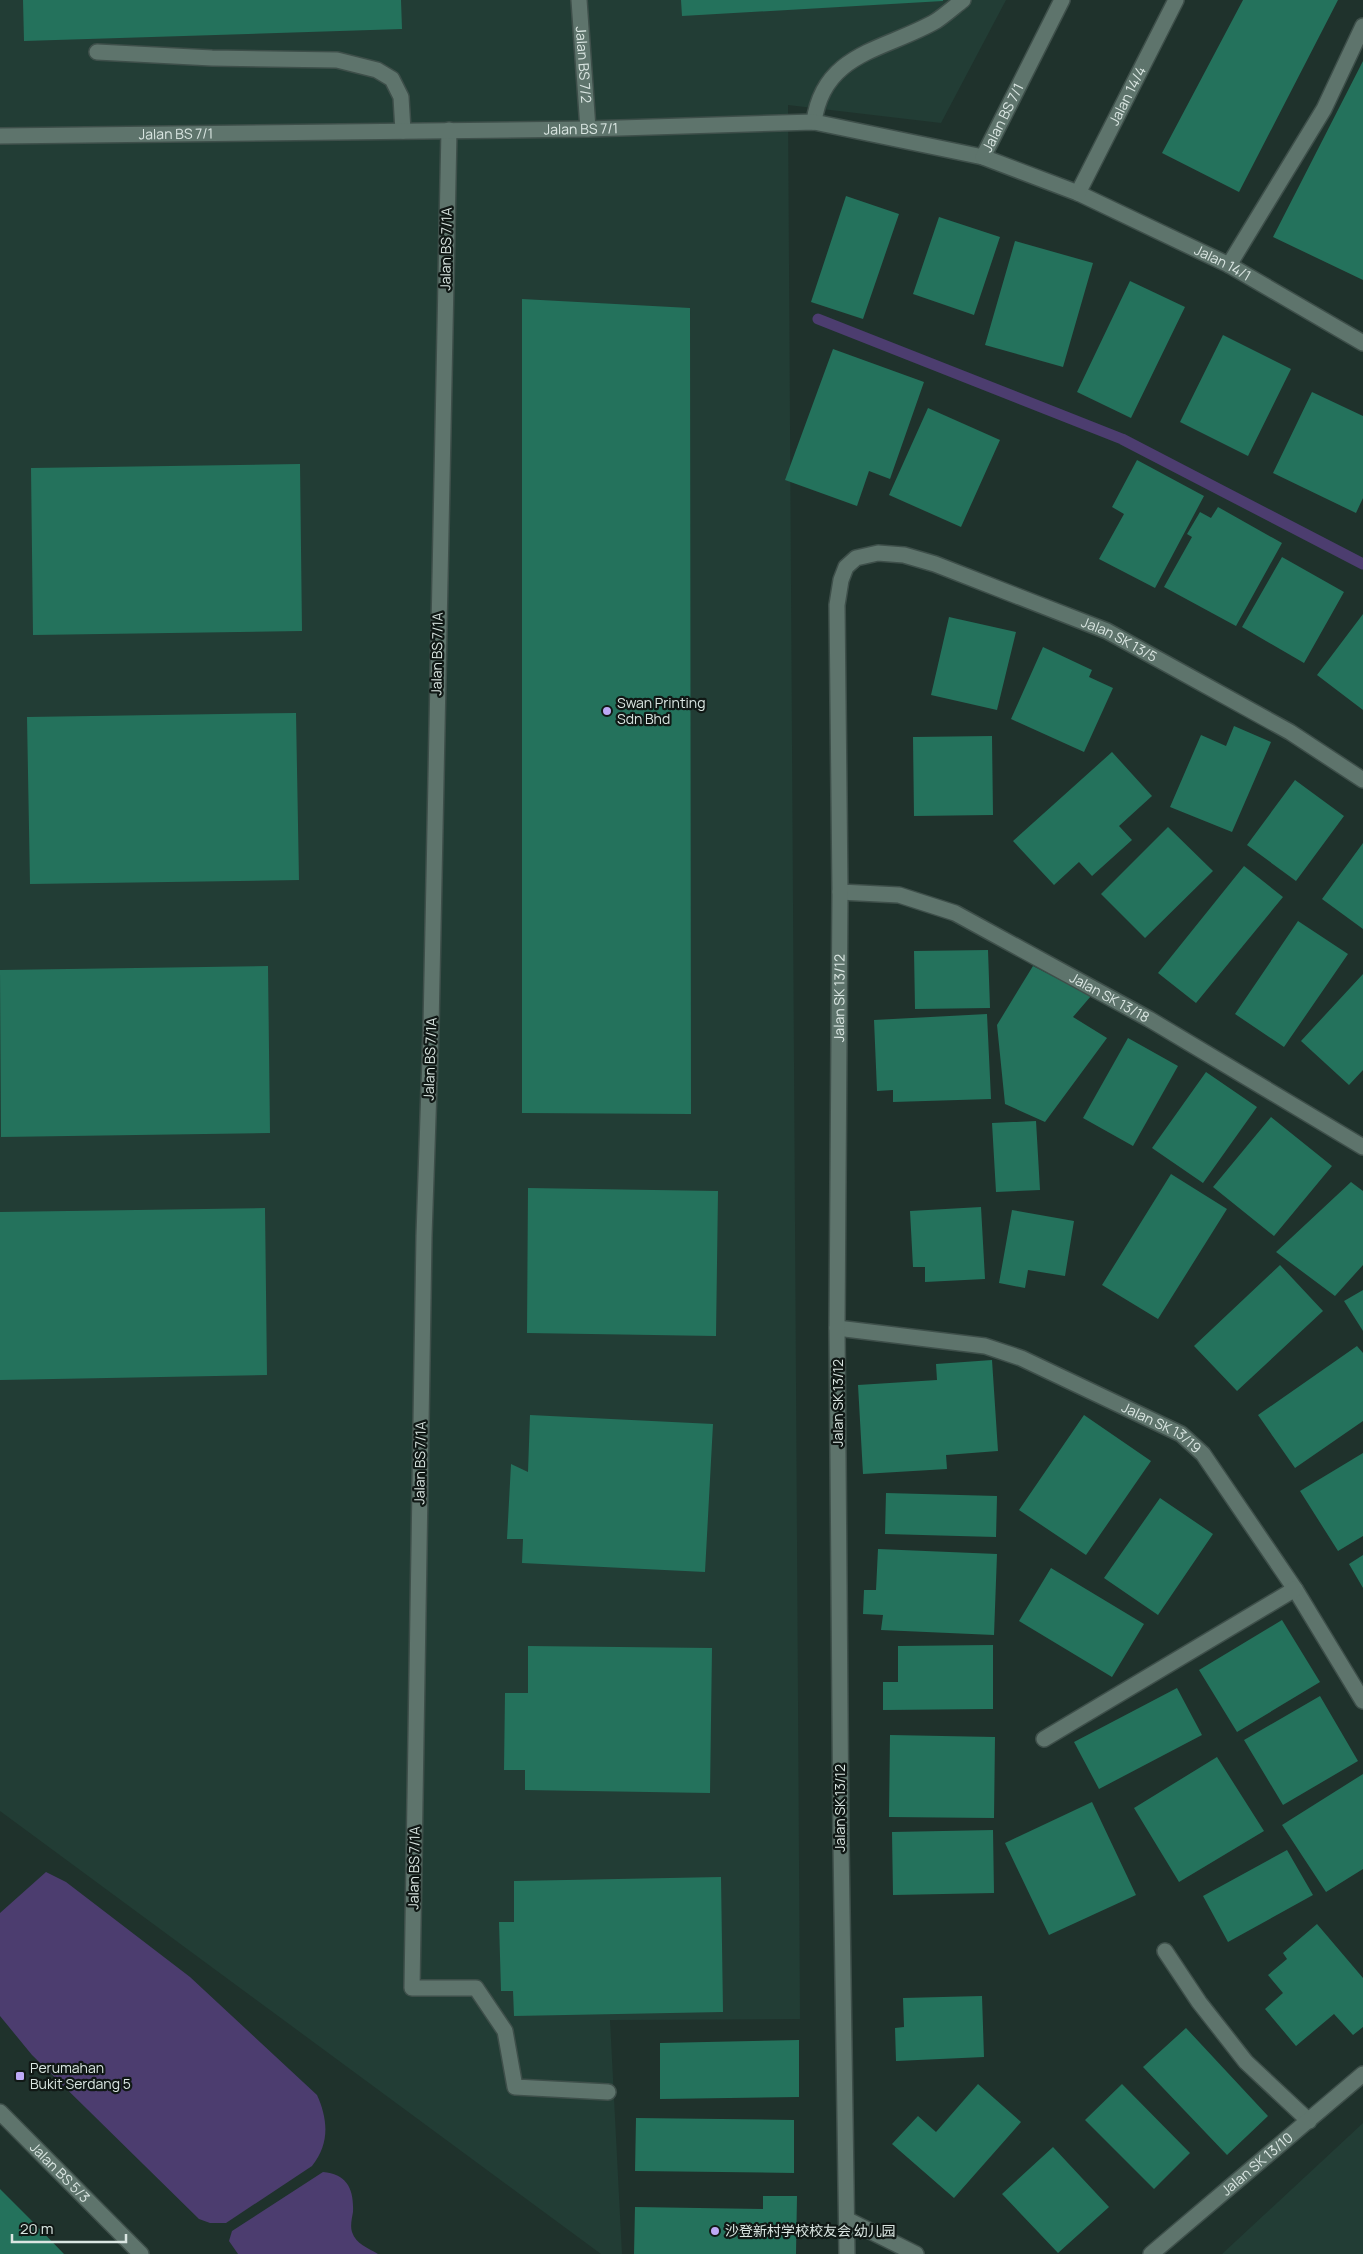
<svg xmlns="http://www.w3.org/2000/svg" width="1363" height="2254" font-family="Manrope,'Noto Sans SC',sans-serif">
<style>
.built{fill:#223d35}
.water{fill:#4c3d6f}
.lines{fill:none;stroke-linecap:round;stroke-linejoin:round}
.stream{stroke:#4c3d6f;stroke-width:11}
.building{fill:#24725c}
.minor-casing{stroke:#3e4f4a;stroke-width:18}
.minor{stroke:#5e746c;stroke-width:15}
.poi-dot{fill:#bda9f5;stroke:#101815;stroke-width:2}
.labels{text-anchor:middle;stroke-width:4.5;stroke-linejoin:round;paint-order:stroke}
.street-label{font-size:14px;fill:#dae6e2;stroke:#101815}
.poi-label{font-size:14px;fill:#dae6e2;stroke:#101815;text-anchor:start}
</style>
<rect width="100%" height="100%" fill="#1f322c"/>
<path class="built" d="M0 0H1006L941 123 788 105 800 2019 610 2020 622 2254H601L0 1811Z
M1363 2123V2254H1222Z"/>
<path class="water" d="M46 1872 66 1882 190 1977 317 2095C328 2119 330 2144 312 2166L226 2223H210L199 2219 32 2055 0 2016V1913Z
M323 2172C347 2174 354 2189 353 2212 352 2218 350 2226 352 2232 356 2244 368 2248 378 2254H238L229 2241 232 2231Z"/>
<g class="lines">
<path class="stream" d="M818 319 1122 439 1363 564"/>
</g>
<path class="building" d="M23 0H401L402 29 24 41Z
M681 0H943V1L682 16Z
M1243 0H1338L1239 192 1162 153Z
M1363 61V280L1273 237Z
M846 196 899 214 863 319 811 302Z
M939 217 1000 237 974 315 913 294Z
M1015 241 1093 263 1063 367 985 345Z
M1130 281 1185 307 1131 418 1077 392Z
M522 299 690 308 691 1114 522 1113Z
M1223 335 1291 369 1248 456 1180 422Z
M833 349 924 382 890 479 869 471 857 506 785 480Z
M1312 392 1363 416V498L1356 513 1273 473Z
M928 408 1000 440 961 527 889 495Z
M1137 460 1204 496 1155 588 1099 559 1124 514 1112 507Z
M300 464 302 631 33 635 31 468Z
M1218 507 1282 543 1236 626 1164 587 1192 537 1187 534 1200 512 1211 518Z
M1282 557 1344 592 1304 663 1242 627Z
M1363 614V710L1317 675Z
M949 617 1016 632 997 710 931 695Z
M1043 647 1092 670 1089 677 1113 688 1084 752 1011 719Z
M296 713 299 880 30 884 27 717Z
M1234 726 1271 742 1232 832 1170 807 1201 735 1226 746Z
M992 736 993 815 914 816 913 737Z
M1112 752 1152 796 1119 826 1132 840 1092 876 1079 862 1054 885 1013 841Z
M1295 780 1344 816 1296 881 1247 845Z
M1168 827 1213 871 1145 938 1101 894Z
M1363 843V929L1322 899Z
M1244 866 1283 897 1196 1003 1158 973Z
M1298 921 1348 954 1284 1047 1235 1014Z
M988 950 990 1008 915 1009 914 951Z
M268 966 270 1133 1 1137 0 970Z
M1033 966 1091 996 1073 1017 1107 1038 1045 1122 1005 1104 997 1025Z
M1363 974V1070L1349 1085 1301 1041Z
M987 1014 991 1099 893 1102V1090L877 1091 874 1020Z
M1128 1038 1178 1066 1133 1146 1083 1118Z
M1206 1072 1257 1107 1203 1183 1152 1148Z
M1271 1117 1332 1166 1274 1236 1213 1187Z
M1036 1121 1040 1190 996 1192 992 1123Z
M1171 1174 1227 1209 1158 1319 1102 1285Z
M1351 1182 1363 1191V1265L1335 1296 1276 1252Z
M528 1188 718 1191 716 1336 527 1333Z
M981 1207 985 1279 925 1282V1267H913L910 1211Z
M265 1208 267 1375 0 1380V1212Z
M1012 1210 1074 1221 1065 1276 1028 1270 1025 1288 999 1283Z
M1280 1265 1323 1311 1237 1391 1194 1346Z
M1363 1290V1331L1344 1301Z
M1357 1346 1363 1353V1421L1295 1468 1258 1415Z
M992 1360 998 1451 946 1455 947 1469 863 1474 858 1385 937 1380 936 1364Z
M530 1415 713 1424 705 1572 522 1563 523 1539H507L511 1464 528 1472Z
M1084 1415 1151 1461 1086 1555 1019 1510Z
M1363 1453V1536L1338 1551 1300 1491Z
M886 1493 997 1496 996 1537 885 1534Z
M1160 1498 1213 1534 1158 1615 1104 1578Z
M878 1549 997 1554 994 1635 881 1630 883 1615 863 1614 864 1590H876Z
M1363 1555V1588L1349 1564Z
M1051 1568 1144 1624 1112 1677 1019 1621Z
M1282 1620 1320 1682 1237 1732 1199 1670Z
M993 1645V1709L883 1710V1682H898V1646Z
M528 1646 712 1648 710 1793 525 1790V1770H504L505 1693H528Z
M1177 1688 1202 1735 1099 1789 1074 1742Z
M1320 1696 1358 1761 1283 1805 1244 1740Z
M890 1735 995 1737 994 1818 889 1817Z
M1217 1757 1264 1831 1179 1882 1134 1808Z
M1363 1774V1869L1326 1892 1282 1825Z
M1092 1802 1136 1895 1049 1935 1005 1843Z
M993 1830 994 1893 893 1895 892 1832Z
M1287 1850 1313 1895 1228 1942 1203 1896Z
M721 1877 723 2012 514 2016 513 1991H501L499 1922H514V1881Z
M1317 1924 1363 1978V2027L1353 2035 1334 2014 1296 2046 1265 2009 1283 1993 1268 1975 1287 1959 1283 1953Z
M982 1996 984 2057 896 2061 895 2028 904 2027 903 1998Z
M1186 2028 1268 2116 1227 2155 1143 2067Z
M799 2040V2097L660 2099V2043Z
M978 2084 1021 2122 954 2198 892 2144 918 2116 936 2132Z
M1122 2084 1190 2153 1154 2189 1085 2120Z
M636 2118 794 2120V2173L635 2171Z
M1053 2147 1109 2207 1058 2253 1002 2194Z
M0 2189 30 2219 64 2254H0Z
M763 2196H797L796 2254H634L635 2207 763 2209Z"/>
<g class="lines">
<defs>
<g id="minor">
<path id="s1" d="M579 0 588 129"/>
<path d="M97 52 212 58 337 60 377 70 392 79 401 97 403 131"/>
<path d="M814 122C823 52 886 50 936 21 945 15 954 7 963 0"/>
<path d="M449 130 431 1028 424 1236 412 1988H476L505 2031 515 2087 608 2092"/>
<path id="s2" d="M0 136 588 129 814 122 983 157 1078 193 1229 265 1363 343"/>
<path id="s3" d="M983 157 1062 0"/>
<path id="s4" d="M1078 193 1176 0"/>
<path d="M1229 265 1324 109 1363 26"/>
<path id="s5" d="M840 892 899 895 955 913 1149 1019 1363 1147"/>
<path id="s6" d="M837 1328 985 1346 1021 1358 1181 1434 1203 1454 1295 1589 1363 1701"/>
<path d="M1044 1739 1295 1589"/>
<path d="M1165 1951 1199 2002 1246 2062 1309 2121"/>
<path id="s7" d="M0 2112 141 2254"/>
<path d="M848 2220 916 2254"/>
<path id="s8" d="M847 2254 841 1842 837 1328 840 892 837 605 841 580 846 567 856 558 878 553 904 555 935 564 1107 631 1290 732 1363 780"/>
<path id="s9" d="M1151 2254 1363 2074"/>
</g>
</defs>
<use href="#minor" class="minor-casing"/>
<use href="#minor" class="minor"/>
</g>
<g class="poi-dot">
<circle cx="607" cy="711" r="5"/>
<rect x="15" y="2071" width="10" height="10" rx="2.5"/>
<circle cx="715" cy="2231" r="5"/>
</g>
<g class="labels">
<g class="street-label">
<text dy="5" stroke="none"><textPath href="#s1" startOffset="65">Jalan BS 7/2</textPath></text>
<text dy="5" stroke="none"><textPath href="#s4" startOffset="109">Jalan 14/4</textPath></text>
<text dy="5" stroke="none"><textPath href="#s3" startOffset="44">Jalan BS 7/1</textPath></text>
<text dy="5" stroke="none"><textPath href="#s2" startOffset="581">Jalan BS 7/1</textPath></text>
<text dy="5" stroke="none"><textPath href="#s2" startOffset="176">Jalan BS 7/1</textPath></text>
<text transform="translate(446 249) rotate(-89)" y="5">Jalan BS 7/1A</text>
<text dy="5" stroke="none"><textPath href="#s2" startOffset="1249">Jalan 14/1</textPath></text>
<text dy="5" stroke="none"><textPath href="#s8" startOffset="1982">Jalan SK 13/5</textPath></text>
<text transform="translate(437 654) rotate(-89)" y="5">Jalan BS 7/1A</text>
<text dy="5" stroke="none"><textPath href="#s8" startOffset="1256">Jalan SK 13/12</textPath></text>
<text dy="5" stroke="none"><textPath href="#s5" startOffset="294">Jalan SK 13/18</textPath></text>
<text transform="translate(430 1059) rotate(-88)" y="5">Jalan BS 7/1A</text>
<text transform="translate(838 1403) rotate(-90)" y="5">Jalan SK 13/12</text>
<text dy="5" stroke="none"><textPath href="#s6" startOffset="344">Jalan SK 13/19</textPath></text>
<text transform="translate(420 1463) rotate(-89)" y="5">Jalan BS 7/1A</text>
<text transform="translate(840 1808) rotate(-90)" y="5">Jalan SK 13/12</text>
<text transform="translate(414 1868) rotate(-89)" y="5">Jalan BS 7/1A</text>
<text dy="5" stroke="none"><textPath href="#s9" startOffset="139">Jalan SK 13/10</textPath></text>
<text dy="5" stroke="none"><textPath href="#s7" startOffset="85">Jalan BS 5/3</textPath></text>
</g>
<g class="poi-label">
<text x="617" y="708">Swan Printing<tspan x="617" dy="16">Sdn Bhd</tspan></text>
<text x="30" y="2073">Perumahan<tspan x="30" dy="16">Bukit Serdang 5</tspan></text>
<text x="725" y="2236">沙登新村学校校友会 幼儿园</text>
</g>
</g>
<path d="M12 2234v8h114v-8" fill="none" stroke="#dae6e2" stroke-width="2.5"/>
<text x="20" y="2234" font-size="15" fill="#dae6e2" stroke="#101815" stroke-width="4" paint-order="stroke">20 m</text>
</svg>
